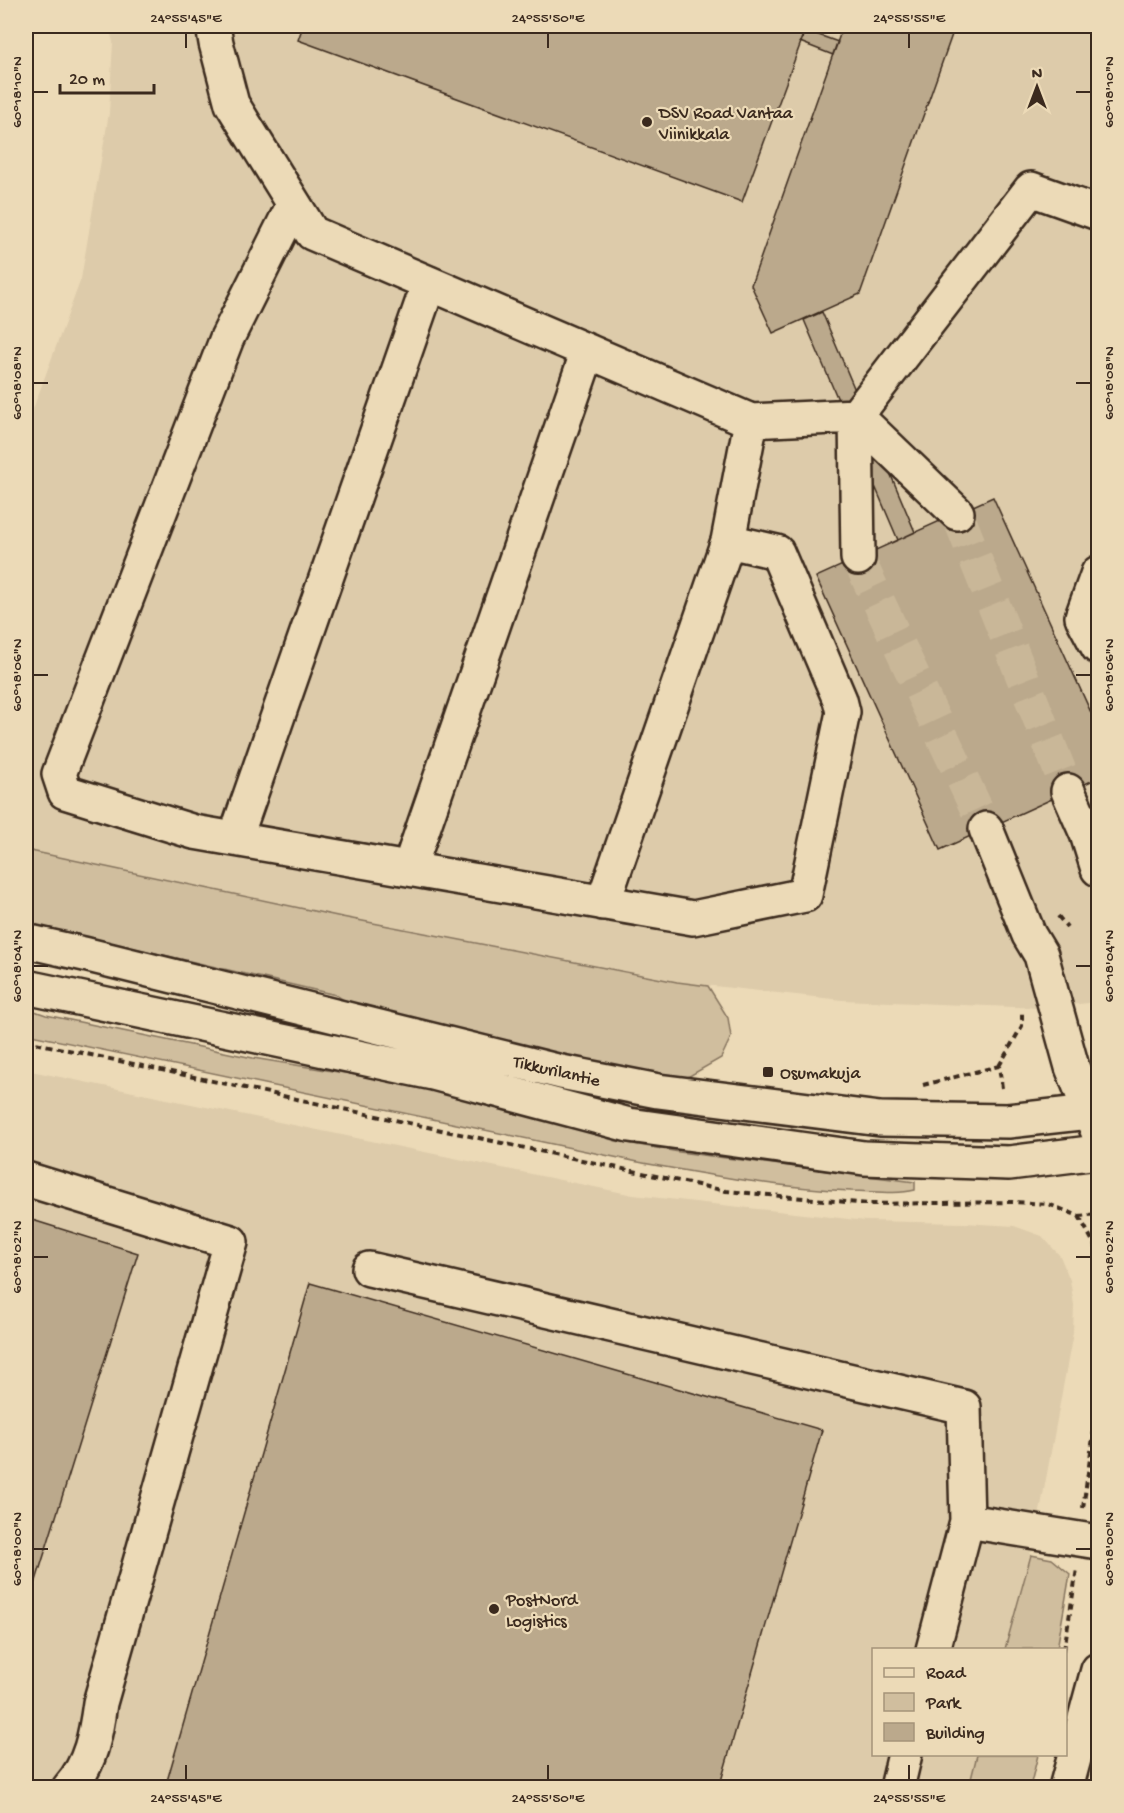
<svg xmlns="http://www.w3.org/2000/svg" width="1124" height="1813" font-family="'Gochi Hand',sans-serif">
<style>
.built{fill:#ddcbaa}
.green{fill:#d0be9e;stroke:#86745e;stroke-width:1.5}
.building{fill:#bba98c;stroke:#3b2a1e;stroke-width:1.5}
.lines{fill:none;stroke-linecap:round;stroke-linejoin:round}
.minor-tunnel{stroke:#c9b798;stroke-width:33;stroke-dasharray:33 16;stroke-linecap:butt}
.minor-casing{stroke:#3b2a1e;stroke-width:38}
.major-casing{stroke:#3b2a1e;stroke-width:38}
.path{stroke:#3b2a1e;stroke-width:4;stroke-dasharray:6 4.5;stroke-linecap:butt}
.minor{stroke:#ecdab7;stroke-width:33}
.major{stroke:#ecdab7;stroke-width:33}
.ticks{fill:none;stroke:#3b2a1e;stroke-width:2}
.poi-dot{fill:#3b2a1e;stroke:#ecdab7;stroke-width:2}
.labels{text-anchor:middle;stroke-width:4.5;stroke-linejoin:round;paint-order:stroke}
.poi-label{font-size:18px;fill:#3b2a1e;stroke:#ecdab7;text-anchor:start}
.street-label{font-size:18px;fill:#3b2a1e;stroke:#ecdab7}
.neatline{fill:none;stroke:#3b2a1e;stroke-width:2}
.ticks-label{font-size:15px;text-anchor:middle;fill:#3b2a1e}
</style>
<rect width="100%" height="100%" fill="#ecdab7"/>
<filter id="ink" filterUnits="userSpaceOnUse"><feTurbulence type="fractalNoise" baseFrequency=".0167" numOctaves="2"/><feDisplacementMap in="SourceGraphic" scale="12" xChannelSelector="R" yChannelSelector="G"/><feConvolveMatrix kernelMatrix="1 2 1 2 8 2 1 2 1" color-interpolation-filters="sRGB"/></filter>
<g filter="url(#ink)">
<path class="built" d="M109 26H1098V1002L1040 1008 842 1000 677 982 342 917 26 850V428L81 279 109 113 113 42Z
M26 1070 633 1195 866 1221 964 1223 1014 1226 1042 1236 1060 1256 1070 1280 1074 1305 1073 1333 1036 1533 1005 1649 874 1650V1754L977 1755 969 1787H26Z"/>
<path class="green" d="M26 850 342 917 677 982 708 986 728 1018 731 1037 721 1058 686 1078H651L359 1010 336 995 26 923Z
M26 1008 46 1015 253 1058 460 1092 616 1141 679 1152 915 1182V1190C895 1195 872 1191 851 1191 779 1188 709 1175 638 1162L26 1034Z
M1031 1555 1052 1559 1070 1574 1057 1649H1005Z
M977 1755H1038L1030 1787H969Z"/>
<path class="building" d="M303 26H807L742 202 298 40Z
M843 26H944L954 29 860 294 773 333 751 285Z
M805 30 838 42 833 55 800 42Z
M822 312 915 532 898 540 804 320Z
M993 497 1098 728V778L940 850 816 577Z
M26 1218 138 1253 26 1613Z
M310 1283 822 1430 719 1788H165Z"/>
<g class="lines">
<path class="minor-tunnel" d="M957 513 1068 791
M858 558 986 829"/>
<defs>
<path id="minor" d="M213 26 216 43 232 104 312 233 751 421 856 416 957 513
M294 204 227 338 59 774 65 792 194 832 693 918 805 895 843 712 840 700 777 552 728 541 751 421
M858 558 856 416 1031 189 1098 213
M1098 573 1082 617 1098 647
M1068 791 1087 834 1098 869
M986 829 1029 935 1041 955 1072 1067 1098 1132
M235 839 429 283
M409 869 588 351
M603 903 728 541
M26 1179 231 1242 100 1703C96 1733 91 1764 69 1788
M369 1269 964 1407 967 1521 933 1650
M967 1521 1098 1542
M897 1788 905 1754
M1066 1788 1098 1670"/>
<path id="major" d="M26 941 84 954 561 1072 658 1091 880 1119 1008 1121 1098 1111
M26 987 433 1073 629 1125 864 1158 1009 1163 1098 1152"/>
</defs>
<use href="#minor" class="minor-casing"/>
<use href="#major" class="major-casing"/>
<path class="path" d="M1058 916 1067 927
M26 1041 726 1191 868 1204 1013 1202 1048 1204 1079 1216 1098 1214
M999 1066 1022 1026V1013
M923 1085 999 1066 1002 1088
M1079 1216 1098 1251
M1083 1508 1098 1402
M1064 1650 1077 1569"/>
<use href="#minor" class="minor"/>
<use href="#major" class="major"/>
</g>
</g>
<path class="ticks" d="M186 33V48M548 33V48M909 33V48M33 92H48M1076 92H1091M33 383H48M1076 383H1091M33 675H48M1076 675H1091M33 966H48M1076 966H1091M33 1257H48M1076 1257H1091M33 1549H48M1076 1549H1091M186 1765V1780M548 1765V1780M909 1765V1780"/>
<g class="poi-dot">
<circle cx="647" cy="122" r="6"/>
<rect x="762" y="1066" width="12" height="12" rx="3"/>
<circle cx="494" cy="1609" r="6"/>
</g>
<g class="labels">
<g class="poi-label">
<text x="659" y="118">DSV Road Vantaa<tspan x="659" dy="21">Viinikkala</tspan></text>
<text x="780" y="1078">Osumakuja</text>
<text x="506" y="1605">PostNord<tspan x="506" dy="21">Logistics</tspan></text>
</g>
<g class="street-label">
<text transform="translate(557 1070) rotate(13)" y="6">Tikkurilantie</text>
</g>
</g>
<rect width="1124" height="1813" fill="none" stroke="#ecdab7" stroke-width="66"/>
<rect x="872" y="1648" width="195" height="108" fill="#ecdab7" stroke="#a5947a" stroke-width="1.5"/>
<rect x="884" y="1668" width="30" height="9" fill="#ecdab7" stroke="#a5947a" stroke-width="1.5"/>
<text x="926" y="1678" font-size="18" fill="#3b2a1e">Road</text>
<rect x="884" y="1693" width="30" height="18" fill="#d0be9e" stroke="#a5947a" stroke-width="1.5"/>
<text x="926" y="1708" font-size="18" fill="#3b2a1e">Park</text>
<rect x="884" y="1723" width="30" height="18" fill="#bba98c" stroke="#a5947a" stroke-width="1.5"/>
<text x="926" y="1738" font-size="18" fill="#3b2a1e">Building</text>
<g transform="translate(1037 87)" stroke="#ecdab7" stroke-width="4.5" paint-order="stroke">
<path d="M0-4.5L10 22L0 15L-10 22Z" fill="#3b2a1e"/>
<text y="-9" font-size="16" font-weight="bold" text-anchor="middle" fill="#3b2a1e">N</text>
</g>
<path d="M60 84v9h94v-9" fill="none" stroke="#3b2a1e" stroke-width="3"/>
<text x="69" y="84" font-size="18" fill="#3b2a1e" stroke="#ecdab7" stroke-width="4.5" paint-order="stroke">20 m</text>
<rect x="33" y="33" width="1058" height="1747" class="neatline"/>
<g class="ticks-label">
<text x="186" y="22">24°55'45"E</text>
<text x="548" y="22">24°55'50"E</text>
<text x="909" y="22">24°55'55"E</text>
<text transform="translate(16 92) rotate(-90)" y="5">60°18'10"N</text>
<text transform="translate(1108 92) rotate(-90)" y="5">60°18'10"N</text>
<text transform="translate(16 383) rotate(-90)" y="5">60°18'08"N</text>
<text transform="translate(1108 383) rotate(-90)" y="5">60°18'08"N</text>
<text transform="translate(16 675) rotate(-90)" y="5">60°18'06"N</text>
<text transform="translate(1108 675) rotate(-90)" y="5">60°18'06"N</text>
<text transform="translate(16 966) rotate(-90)" y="5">60°18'04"N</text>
<text transform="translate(1108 966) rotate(-90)" y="5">60°18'04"N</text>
<text transform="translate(16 1257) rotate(-90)" y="5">60°18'02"N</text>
<text transform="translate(1108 1257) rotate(-90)" y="5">60°18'02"N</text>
<text transform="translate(16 1549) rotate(-90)" y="5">60°18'00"N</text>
<text transform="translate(1108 1549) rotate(-90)" y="5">60°18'00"N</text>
<text x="186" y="1802">24°55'45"E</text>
<text x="548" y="1802">24°55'50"E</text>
<text x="909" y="1802">24°55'55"E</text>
</g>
</svg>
